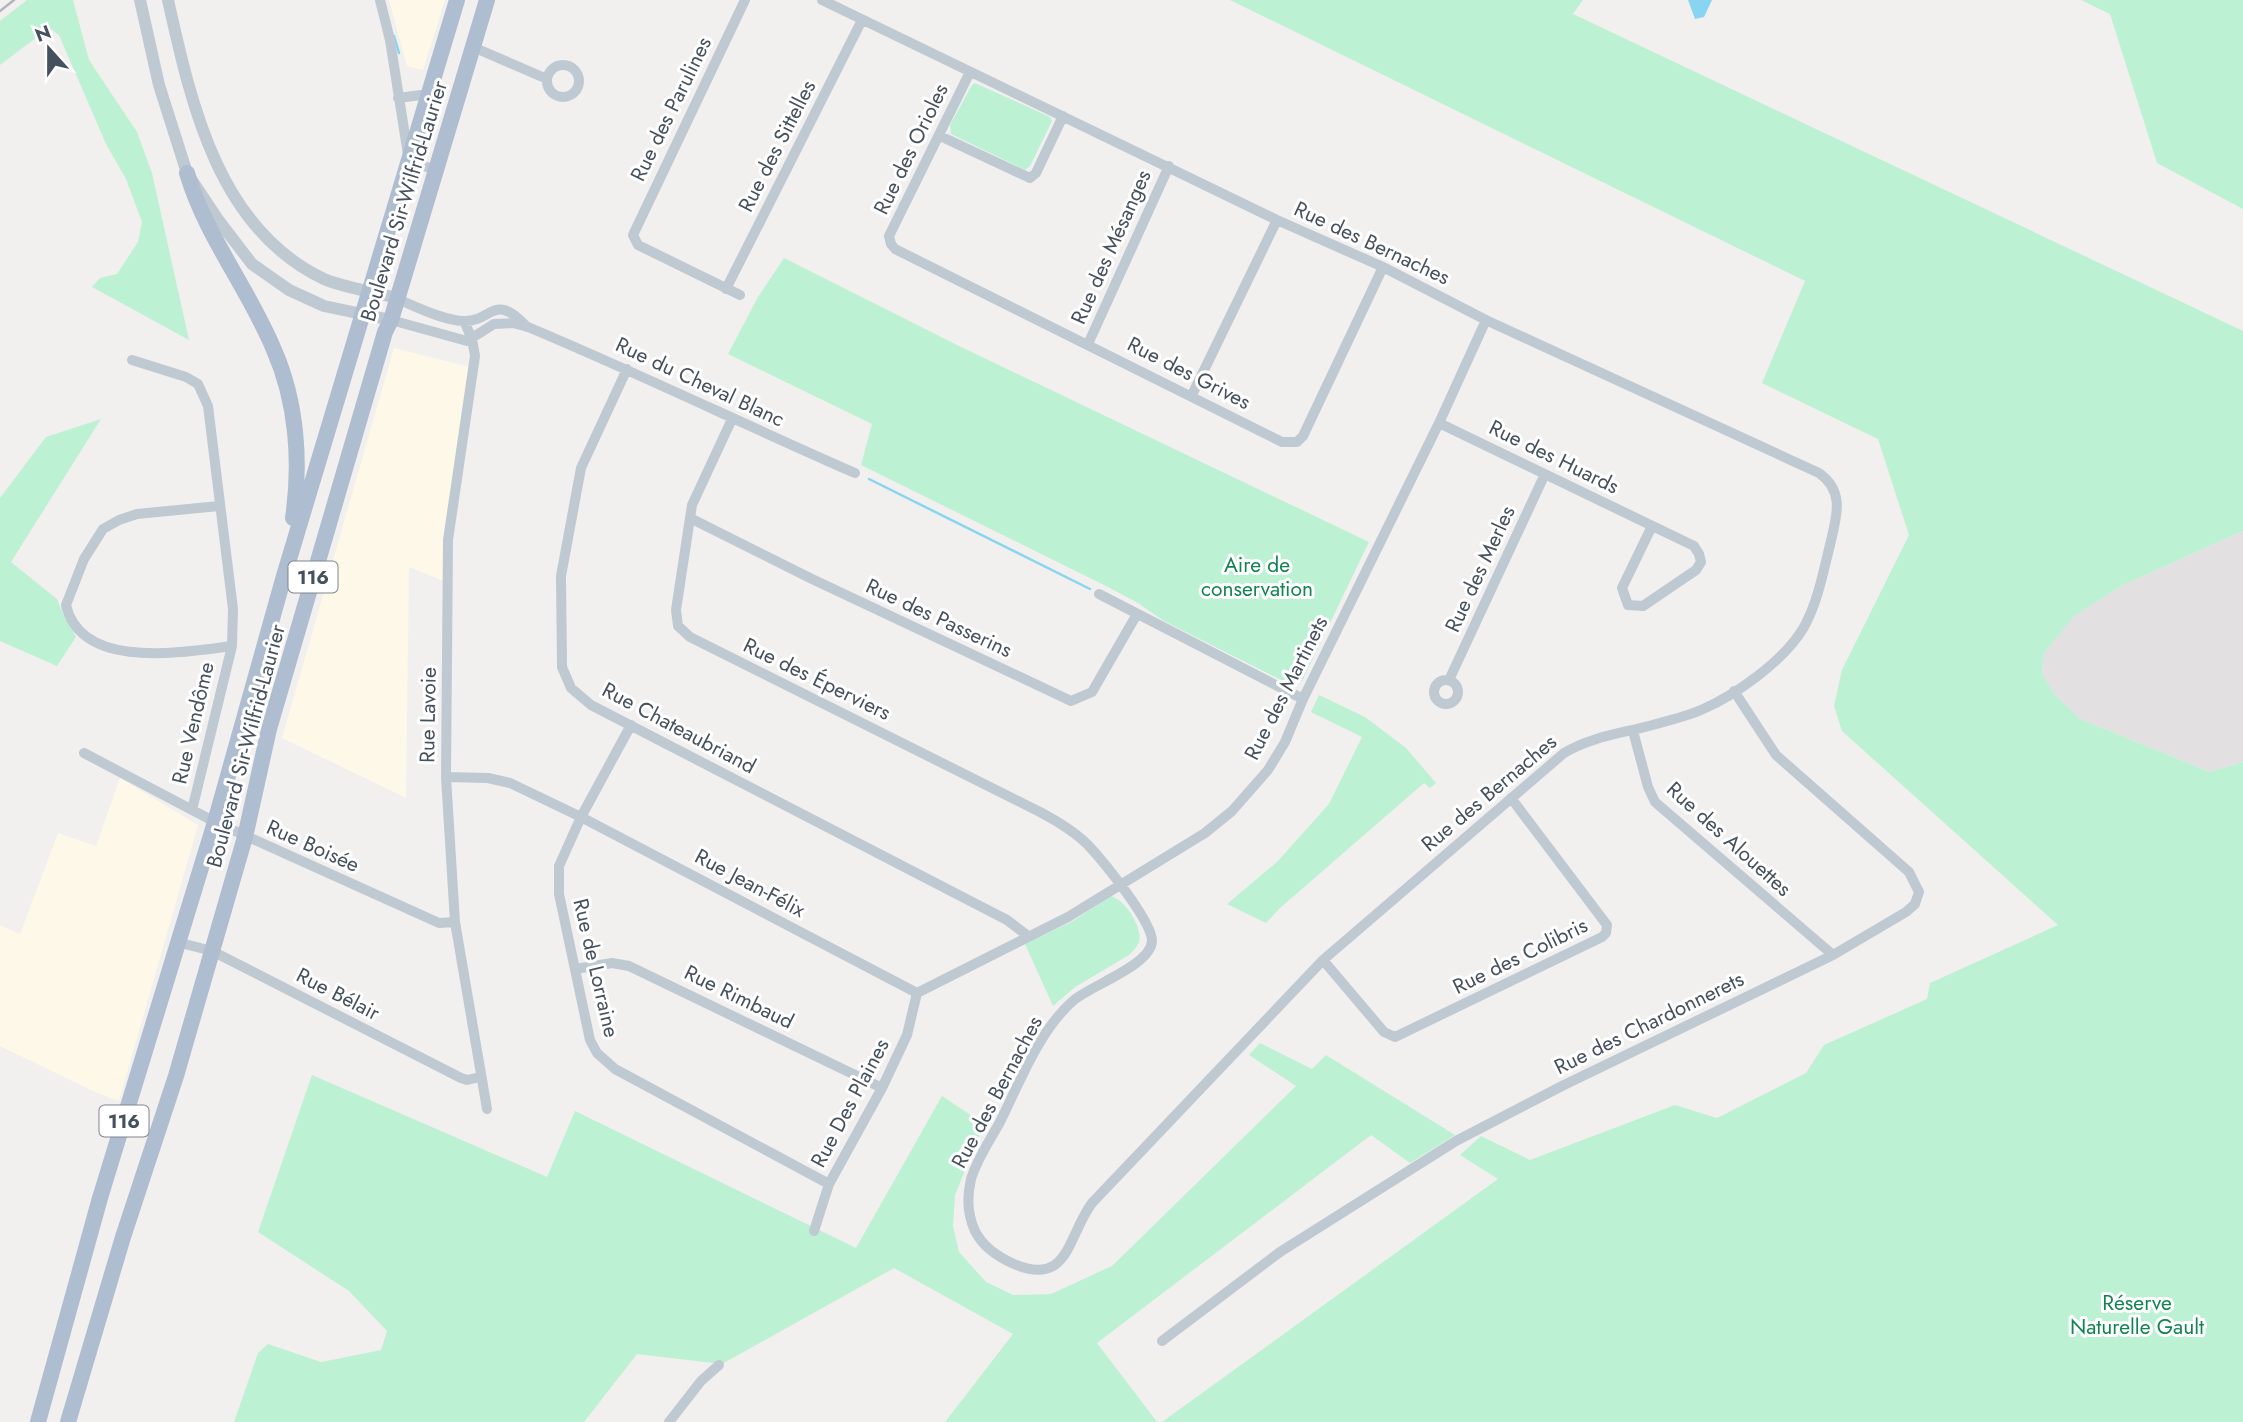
<svg xmlns="http://www.w3.org/2000/svg" width="2243" height="1422" font-family="Jost,sans-serif">
<style>
.commercial{fill:#fdf8e8}
.education{fill:#e3e0e1}
.green{fill:#bcf1d3}
.water{fill:#87d5f1}
.lines{fill:none;stroke-linecap:round;stroke-linejoin:round}
.stream{stroke:#87d5f1;stroke-width:2.5}
.minor{stroke:#bfc9d2;stroke-width:10}
.tertiary{stroke:#bfc9d2;stroke-width:12}
.primary{stroke:#aebdd0;stroke-width:16}
.rail{stroke:#b1b4ba;stroke-width:2.5}
.labels{text-anchor:middle;stroke-width:6;stroke-linejoin:round;paint-order:stroke}
.shield{fill:#fff;stroke:#7e858e;stroke-width:2}
.shield-label{font-size:19px;font-weight:bold;fill:#46515e}
.street-label{font-size:21px;fill:#46515e;stroke:#fff}
.park-label{font-size:21px;fill:#128451;stroke:#fff}
</style>
<rect width="100%" height="100%" fill="#f2efef"/>
<path class="commercial" d="M389 0H445L423 70 407 66Z
M394 348 474 368 448 540 449 583 409 567 406 798 282 738Z
M120 778 198 825 119 1101 97 1093 0 1046V925L20 934 58 833 96 846Z"/>
<path class="education" d="M2243 531V762L2210 772 2080 719 2055 695 2042 675 2044 653 2073 616 2121 586Z"/>
<path class="green" d="M27 0H73L89 60 137 132 152 173 189 340 92 287 100 278 117 274 138 242 142 222 126 179 106 144 59 35 49 28 0 65V21Z
M1230 0H1583L1573 14 2243 331V531L2121 586 2074 616 2044 653 2042 674 2055 695 2080 719 2210 772 2243 762V1422H1162L1498 1179 1460 1155 1481 1136 1530 1160 1675 1105 1717 1118 1806 1073 1824 1045 1927 999 1930 983 2058 925 1842 731 1834 706 1842 670 1909 535 1878 439 1762 383 1805 281Z
M2081 0H2243V209L2157 163 2110 14Z
M975 83 1050 117 1052 121 1030 166 1025 170 951 134 950 125 972 85Z
M784 258 959 346 1369 542 1302 681 1289 684 1164 621 1138 603 1106 586 861 465 872 424 728 354 758 297Z
M101 419 11 562 57 599 64 616 76 637 57 666 0 641V498L46 437Z
M1319 695 1365 717 1406 748 1436 783 1430 788 1424 783 1280 908 1266 923 1227 904 1277 862 1329 804 1362 737 1311 712Z
M1111 896C1125 900 1143 927 1139 942 1137 947 1133 951 1129 955L1075 987 1053 1006 1025 944 1073 921Z
M1260 1043 1312 1069 1326 1055 1455 1135 1410 1163 1371 1135 1097 1343 1157 1422H945L1013 1334 894 1268 722 1364 637 1354 584 1422H234L258 1353 268 1344 321 1362 381 1350 387 1331 349 1291 258 1232 312 1075 547 1177 575 1111 856 1248 942 1096 984 1124 955 1195 953 1226 959 1252 986 1282 1013 1295 1051 1294 1112 1266 1296 1086 1249 1055Z"/>
<path class="water" d="M1688 0H1712L1704 17 1695 19Z"/>
<g class="lines">
<path class="stream" d="M394 36 399 53
M869 479 1090 589"/>
<path class="minor" d="M380 0 390 40 409 161 436 170
M473 47 547 79
M547 81a16 16 0 1 1 32 0a16 16 0 1 1-32 0Z
M970 72 889 236 891 244 895 249 1282 442H1297L1303 436 1383 267
M398 98 429 94
M940 136 1030 178 1036 173 1063 116
M726 289 862 20
M740 295 638 245 633 235 745 0
M396 298C413 306 445 321 464 321 492 322 494 291 527 327
M391 320 467 341 494 324 513 323 528 327C638 373 745 425 855 473
M464 321 472 339 475 356 448 540 446 777 455 922 487 1109
M1088 344 1169 166
M132 360 186 377 198 384 208 406 233 609 232 646 192 810
M627 369 581 468 561 576 562 667 571 688 591 705 1007 920 1028 936
M1192 395 1277 220
M732 419 692 505 676 610 678 626 690 637 1040 812C1057 821 1074 831 1088 845 1103 861 1152 921 1152 941 1151 965 1092 985 1074 1000 1039 1030 1020 1082 1000 1122 990 1140 977 1159 971 1179 967 1196 967 1214 975 1231 983 1247 998 1257 1014 1264 1069 1287 1067 1237 1092 1203L1323 960 1564 753C1592 736 1625 733 1656 724 1671 720 1687 716 1701 710 1736 695 1785 660 1804 627 1818 601 1823 573 1830 545 1836 518 1846 492 1819 473L1486 320 1383 267 1277 220 822 0
M1439 423 1694 546 1699 554 1701 562 1696 570 1643 606 1628 605 1622 588 1652 526
M219 506 137 514 119 520 103 529 84 559 66 605C81 671 184 652 232 646
M690 518 812 579 1071 701 1092 692 1137 614
M1099 594 1303 699
M1434 692a12 12 0 1 1 24 0a12 12 0 1 1-24 0Z
M1449 680 1545 474
M631 725 581 817 559 866V894L590 1040 597 1053 615 1069 829 1184
M1633 731 1648 787 1655 802 1833 955
M84 753 215 822 439 923 455 922
M446 777 488 778 510 783 581 817 917 993
M177 942 212 951 461 1078 467 1080 480 1077
M1323 960 1384 1032 1395 1037 1602 937 1606 933 1607 925 1511 798
M575 969 612 963 629 966 882 1088
M917 993 1068 917 1205 833 1232 811 1268 770 1285 742 1303 699 1439 423 1486 320
M814 1231 829 1184 882 1088 907 1035 917 993
M1162 1341 1280 1252 1456 1141 1564 1085 1833 955 1906 912 1915 904 1919 892 1909 872 1776 755 1734 691
M669 1422 701 1381 719 1365"/>
<path class="tertiary" d="M140 0 159 85 187 173 219 221 252 264 289 290 324 306 391 320
M168 0C191 103 218 229 324 279 341 287 376 292 396 298"/>
<path class="primary" d="M187 173C206 237 249 289 274 350 297 402 301 463 293 518
M38 1422 100 1198 215 822 284 576 457 0
M68 1422 123 1237 176 1076 245 837 269 729 385 332 391 320 487 0"/>
<path class="rail" d="M0 11 14 0"/>
</g>
<g class="labels">
<g class="shield">
<rect x="288.5" y="561.5" width="49" height="31" rx="5"/>
<rect x="99.5" y="1105.5" width="49" height="31" rx="5"/>
</g>
<g class="shield-label">
<text x="313" y="584">116</text>
<text x="124" y="1128">116</text>
</g>
<g class="street-label">
<text transform="translate(671 109) rotate(-64)" y="7">Rue des Parulines</text>
<text transform="translate(777 146) rotate(-63)" y="7">Rue des Sittelles</text>
<text transform="translate(911 149) rotate(-64)" y="7">Rue des Orioles</text>
<text transform="translate(404 201) rotate(-73)" y="7">Boulevard Sir-Wilfrid-Laurier</text>
<text transform="translate(1372 243) rotate(25)" y="7">Rue des Bernaches</text>
<text transform="translate(1111 247) rotate(-66)" y="7">Rue des Mésanges</text>
<text transform="translate(1189 373) rotate(27)" y="7">Rue des Grives</text>
<text transform="translate(700 382) rotate(25)" y="7">Rue du Cheval Blanc</text>
<text transform="translate(1554 457) rotate(26)" y="7">Rue des Huards</text>
<text transform="translate(1480 569) rotate(-65)" y="7">Rue des Merles</text>
<text transform="translate(939 618) rotate(25)" y="7">Rue des Passerins</text>
<text transform="translate(817 679) rotate(26)" y="7">Rue des Éperviers</text>
<text transform="translate(1286 688) rotate(-63)" y="7">Rue des Martinets</text>
<text transform="translate(428 715) rotate(-89)" y="7">Rue Lavoie</text>
<text transform="translate(193 723) rotate(-77)" y="7">Rue Vendôme</text>
<text transform="translate(679 728) rotate(28)" y="7">Rue Chateaubriand</text>
<text transform="translate(246 746) rotate(-75)" y="7">Boulevard Sir-Wilfrid-Laurier</text>
<text transform="translate(1489 793) rotate(-40)" y="7">Rue des Bernaches</text>
<text transform="translate(1729 839) rotate(42)" y="7">Rue des Alouettes</text>
<text transform="translate(313 846) rotate(24)" y="7">Rue Boisée</text>
<text transform="translate(750 883) rotate(28)" y="7">Rue Jean-Félix</text>
<text transform="translate(1520 956) rotate(-26)" y="7">Rue des Colibris</text>
<text transform="translate(596 968) rotate(77)" y="7">Rue de Lorraine</text>
<text transform="translate(338 994) rotate(27)" y="7">Rue Bélair</text>
<text transform="translate(739 997) rotate(26)" y="7">Rue Rimbaud</text>
<text transform="translate(1649 1023) rotate(-26)" y="7">Rue des Chardonnerets</text>
<text transform="translate(997 1092) rotate(-62)" y="7">Rue des Bernaches</text>
<text transform="translate(850 1103) rotate(-62)" y="7">Rue Des Plaines</text>
</g>
<g class="park-label">
<text x="1257" y="572">Aire de<tspan x="1257" dy="24">conservation</tspan></text>
<text x="2137" y="1310">Réserve<tspan x="2137" dy="24">Naturelle Gault</tspan></text>
</g>
</g>
<g transform="translate(49 49) rotate(339)" stroke="#ffffff" stroke-width="5" paint-order="stroke">
<path d="M0-5L12 26L0 18L-12 26Z" fill="#46515e"/>
<text y="-10" font-size="19" font-weight="bold" text-anchor="middle" fill="#46515e">N</text>
</g>
</svg>
